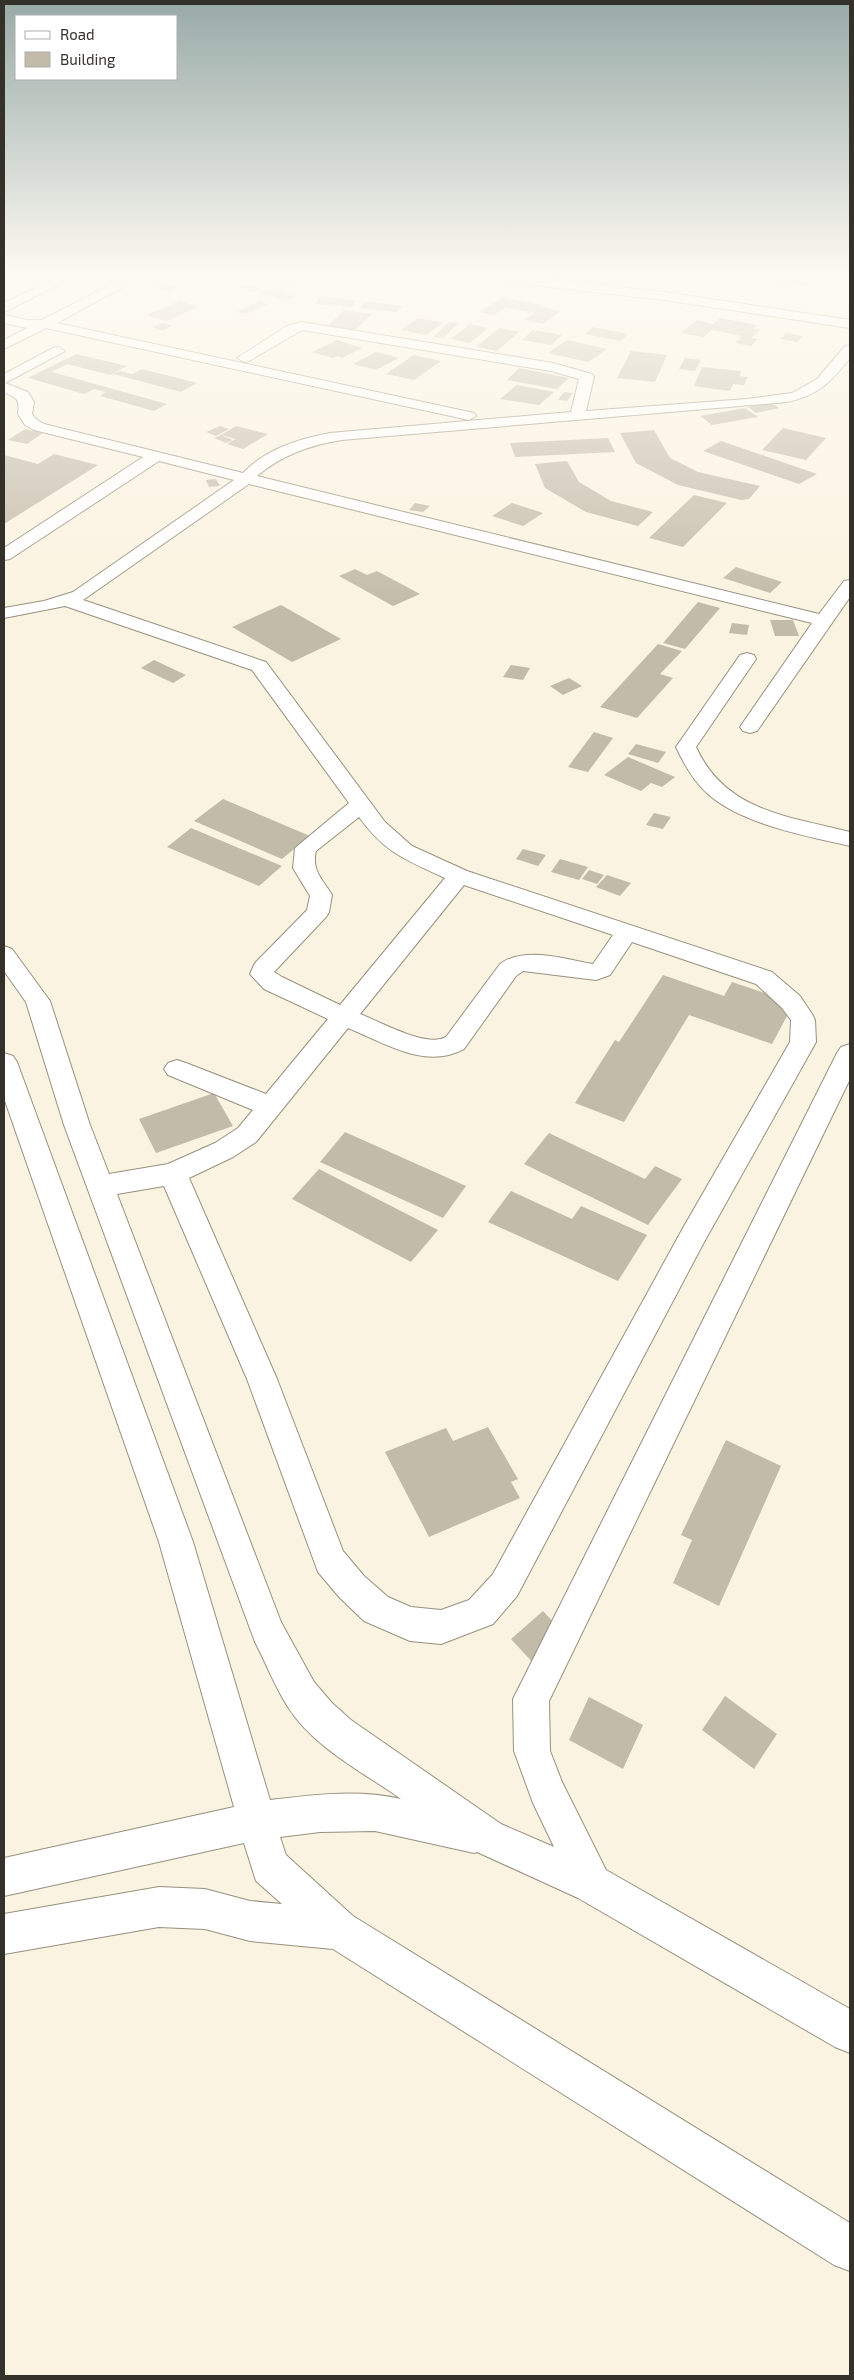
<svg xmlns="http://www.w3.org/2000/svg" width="854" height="2380" font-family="'Exo 2',sans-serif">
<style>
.building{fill:#c3bba9}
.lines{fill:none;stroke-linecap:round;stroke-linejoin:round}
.minor-casing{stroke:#98907f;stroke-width:2}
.minor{fill:#fff;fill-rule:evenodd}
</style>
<rect width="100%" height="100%" fill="#fbf3e1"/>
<path class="building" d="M279 276H308L291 285 277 282 285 278Z
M748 276H817L804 287Z
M165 283 179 287 169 292 155 288Z
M247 284 261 289 253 292 239 287Z
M267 289 297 295 290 300 260 293Z
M319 297 356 300 352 307 315 304Z
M502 297 541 305 539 306 561 311 543 324 525 320 535 313 507 308 508 306 494 315 479 312Z
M179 301 198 307 166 321 147 315Z
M259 301 268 304 246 314 237 312Z
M366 301 403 306 396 312 360 308Z
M344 310 372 314 355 330 327 327Z
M418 318 443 323 426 335 401 330Z
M720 318 757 325 753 329 760 330 751 338 758 339 751 346 735 343 742 336 712 330 703 337 681 333 697 320 713 324Z
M449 322 459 323 443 338 433 337Z
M162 323 172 326 162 331 152 327Z
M470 324 488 328 470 343 451 339Z
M593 327 628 334 621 341 585 334Z
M499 328 519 332 497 351 476 347Z
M533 330 562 335 551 345 522 340Z
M786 333 803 336 797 342 780 339Z
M337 340 362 348 342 358 338 356 333 358 312 352Z
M567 340 607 349 588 362 548 353Z
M631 351 667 355 655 382 617 378Z
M376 352 399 358 376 370 353 364Z
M76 354 127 366 110 375 67 364 38 379 52 372 167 404 154 411 100 396 106 392 94 389 84 394 28 378Z
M414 355 441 361 414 380 386 374Z
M685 358 701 360 695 371 679 369Z
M702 367 741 371 740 376 748 377 744 385 733 384 730 391 694 386Z
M519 368 569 378 557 389 507 380Z
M142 369 197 383 181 392 113 374 120 371 132 374Z
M517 385 554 392 539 405 500 399Z
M564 392 573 393 567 401 558 400Z
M771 403 779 408 756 413 748 407Z
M745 408 758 417 712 425 700 416Z
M220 426 229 429 216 436 206 432Z
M236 426 268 434 243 449 227 444 236 439 221 435Z
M783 428 826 438 806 460 762 450Z
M25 429 43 433 27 444 8 440Z
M654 430 670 458 698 472 760 486 749 499 741 500 678 485 636 463 620 433Z
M221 435 233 440 226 443 214 438Z
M608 438 615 452 515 457 510 443Z
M721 441 817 474 799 484 703 451Z
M54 454 98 465 4 524V455L38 464Z
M567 461 579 482 611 501 653 512 638 526 586 512 545 488 535 464Z
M216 479 220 486 209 487 206 480Z
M694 495 727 503 683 547 649 538Z
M415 503 430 506 423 512 409 510Z
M512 503 543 513 523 526 492 516Z
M736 567 782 582 770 593 723 578Z
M355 569 367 575 377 571 420 594 393 606 339 576Z
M698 602 720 608 685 649 663 643Z
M281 605 341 639 292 662 232 627Z
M770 620H793L799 636H775Z
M732 623 749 625 747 635 729 633Z
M658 644 682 651 660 674 673 678 637 718 600 707Z
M154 660 186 675 173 683 141 668Z
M511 665 530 668 523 680 503 677Z
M569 678 582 686 563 695 550 686Z
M594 732 613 738 588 772 568 767Z
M636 744 666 752 658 763 628 754Z
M628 757 675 777 662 787 651 783 641 791 604 775Z
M223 799 310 836 282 859 194 821Z
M654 813 671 817 663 829 646 825Z
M191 828 282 866 259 886 167 847Z
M523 849 546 855 538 866 516 859Z
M560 859 588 867 579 880 551 872Z
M589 870 604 875 597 884 582 879Z
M607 875 631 883 620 896 596 887Z
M663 975 724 996 732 982 794 1003 772 1044 689 1015 624 1122 575 1103 615 1040 619 1042Z
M214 1093 233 1126 156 1153 139 1119Z
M345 1132 466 1186 443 1218 320 1162Z
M549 1133 645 1179 655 1166 682 1179 648 1225 524 1164Z
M319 1169 438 1230 411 1262 292 1199Z
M511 1191 572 1219 581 1206 647 1235 618 1281 488 1222Z
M488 1427 518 1479 511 1482 520 1498 429 1537 385 1452 446 1428 453 1441Z
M726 1440 781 1466 719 1606 673 1583 692 1540 681 1535Z
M543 1611 566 1636 534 1664 511 1639Z
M725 1696 777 1734 754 1769 702 1730Z
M589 1697 643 1725 623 1769 569 1740Z"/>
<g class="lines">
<defs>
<path id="minor" d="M60 276H76L4 312V303Z
M127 276H143L57 323 474 413 476 416 469 420 46 328 4 349V340L27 328 4 323V315L27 320H42Z
M485 276H524L664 292 850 320V328L664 300 491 280Z
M301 322 553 363 592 374 594 377 586 411 747 399 792 393 817 379 845 346 850 345V358C830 383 819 395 787 402L342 440C310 445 282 455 257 476L819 614 844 581 850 580V597L757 731 750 733 743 731 740 727 812 623 249 484 83 600 266 662 385 822 412 846 467 871 772 972 800 996 812 1014 815 1020 816 1042 703 1244 517 1596 493 1624 441 1644 410 1641 364 1621 340 1598 318 1572 247 1379 164 1186 117 1194 281 1622 314 1682 332 1703 351 1720 501 1824 554 1847 533 1803 514 1751 513 1699 837 1053 841 1047 850 1044V1079L549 1701 550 1751 562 1782 606 1870 850 2009V2053L835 2047 578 1898 477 1852 474 1853 375 1831 320 1832 280 1837 286 1855 353 1916 850 2223V2271L834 2265 333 1949 250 1941 205 1929 159 1927 4 1954V1914L159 1887 205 1889 250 1901 282 1904 256 1881 244 1843 4 1896V1858L234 1807 159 1542 4 1098V1053L13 1056 17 1062 193 1542 270 1800C314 1795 357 1789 401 1799 363 1772 313 1747 288 1707 275 1687 266 1663 255 1642L64 1125 26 1002 4 971V946L12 949 50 1001 90 1125 109 1174 168 1164 215 1143 238 1128 253 1110 168 1075 164 1069 168 1063 177 1060 186 1063 266 1094 328 1019 264 989 250 974 255 963 307 910 310 896 293 868 295 848 349 803 252 670 65 606 4 618V608L44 601 73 592 234 480 159 461 10 559 4 560V548L143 457 34 430 25 425 18 414C20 399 17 398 4 392V374L53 348 58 347 65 351 5 383 28 392 34 402 32 414 36 419 44 424 243 473C266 449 298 439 330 433L571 412 579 379 551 371 302 330 249 361 244 362 237 358 287 326ZM359 817C385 853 406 860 445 878L340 1005 282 977 274 972 326 917 329 912 332 895C323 880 311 870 316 851ZM464 885 613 935 593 964C564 959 525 946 500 964L446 1037C426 1048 381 1022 360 1014ZM632 942 756 984 782 1008 791 1020 790 1042 683 1228 493 1574 469 1600 441 1610 411 1607 388 1597 364 1576 343 1551 277 1379 189 1178 233 1157 256 1142 348 1028C385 1043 425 1070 464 1049L516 976 523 971 596 980 610 975Z
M747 653 754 655 756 659 696 747C726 812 788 816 850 832V846C807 836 741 824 708 794 694 782 684 764 676 747L740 655Z"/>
</defs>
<use href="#minor" class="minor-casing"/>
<use href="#minor" class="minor"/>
</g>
<linearGradient id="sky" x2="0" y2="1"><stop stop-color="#98aaa7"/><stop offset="0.45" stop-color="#fdfaf2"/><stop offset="1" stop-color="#fdfaf2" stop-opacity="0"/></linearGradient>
<rect width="854" height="609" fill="url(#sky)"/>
<rect width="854" height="2380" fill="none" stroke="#34312a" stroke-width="10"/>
<rect x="15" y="15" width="162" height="65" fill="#ffffff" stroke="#aeadaa"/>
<rect x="25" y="31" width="25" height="8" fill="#ffffff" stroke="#aeadaa"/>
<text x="60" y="40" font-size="15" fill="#34312a">Road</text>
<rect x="25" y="52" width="25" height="15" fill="#c3bba9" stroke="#aeadaa"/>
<text x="60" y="65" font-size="15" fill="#34312a">Building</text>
</svg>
